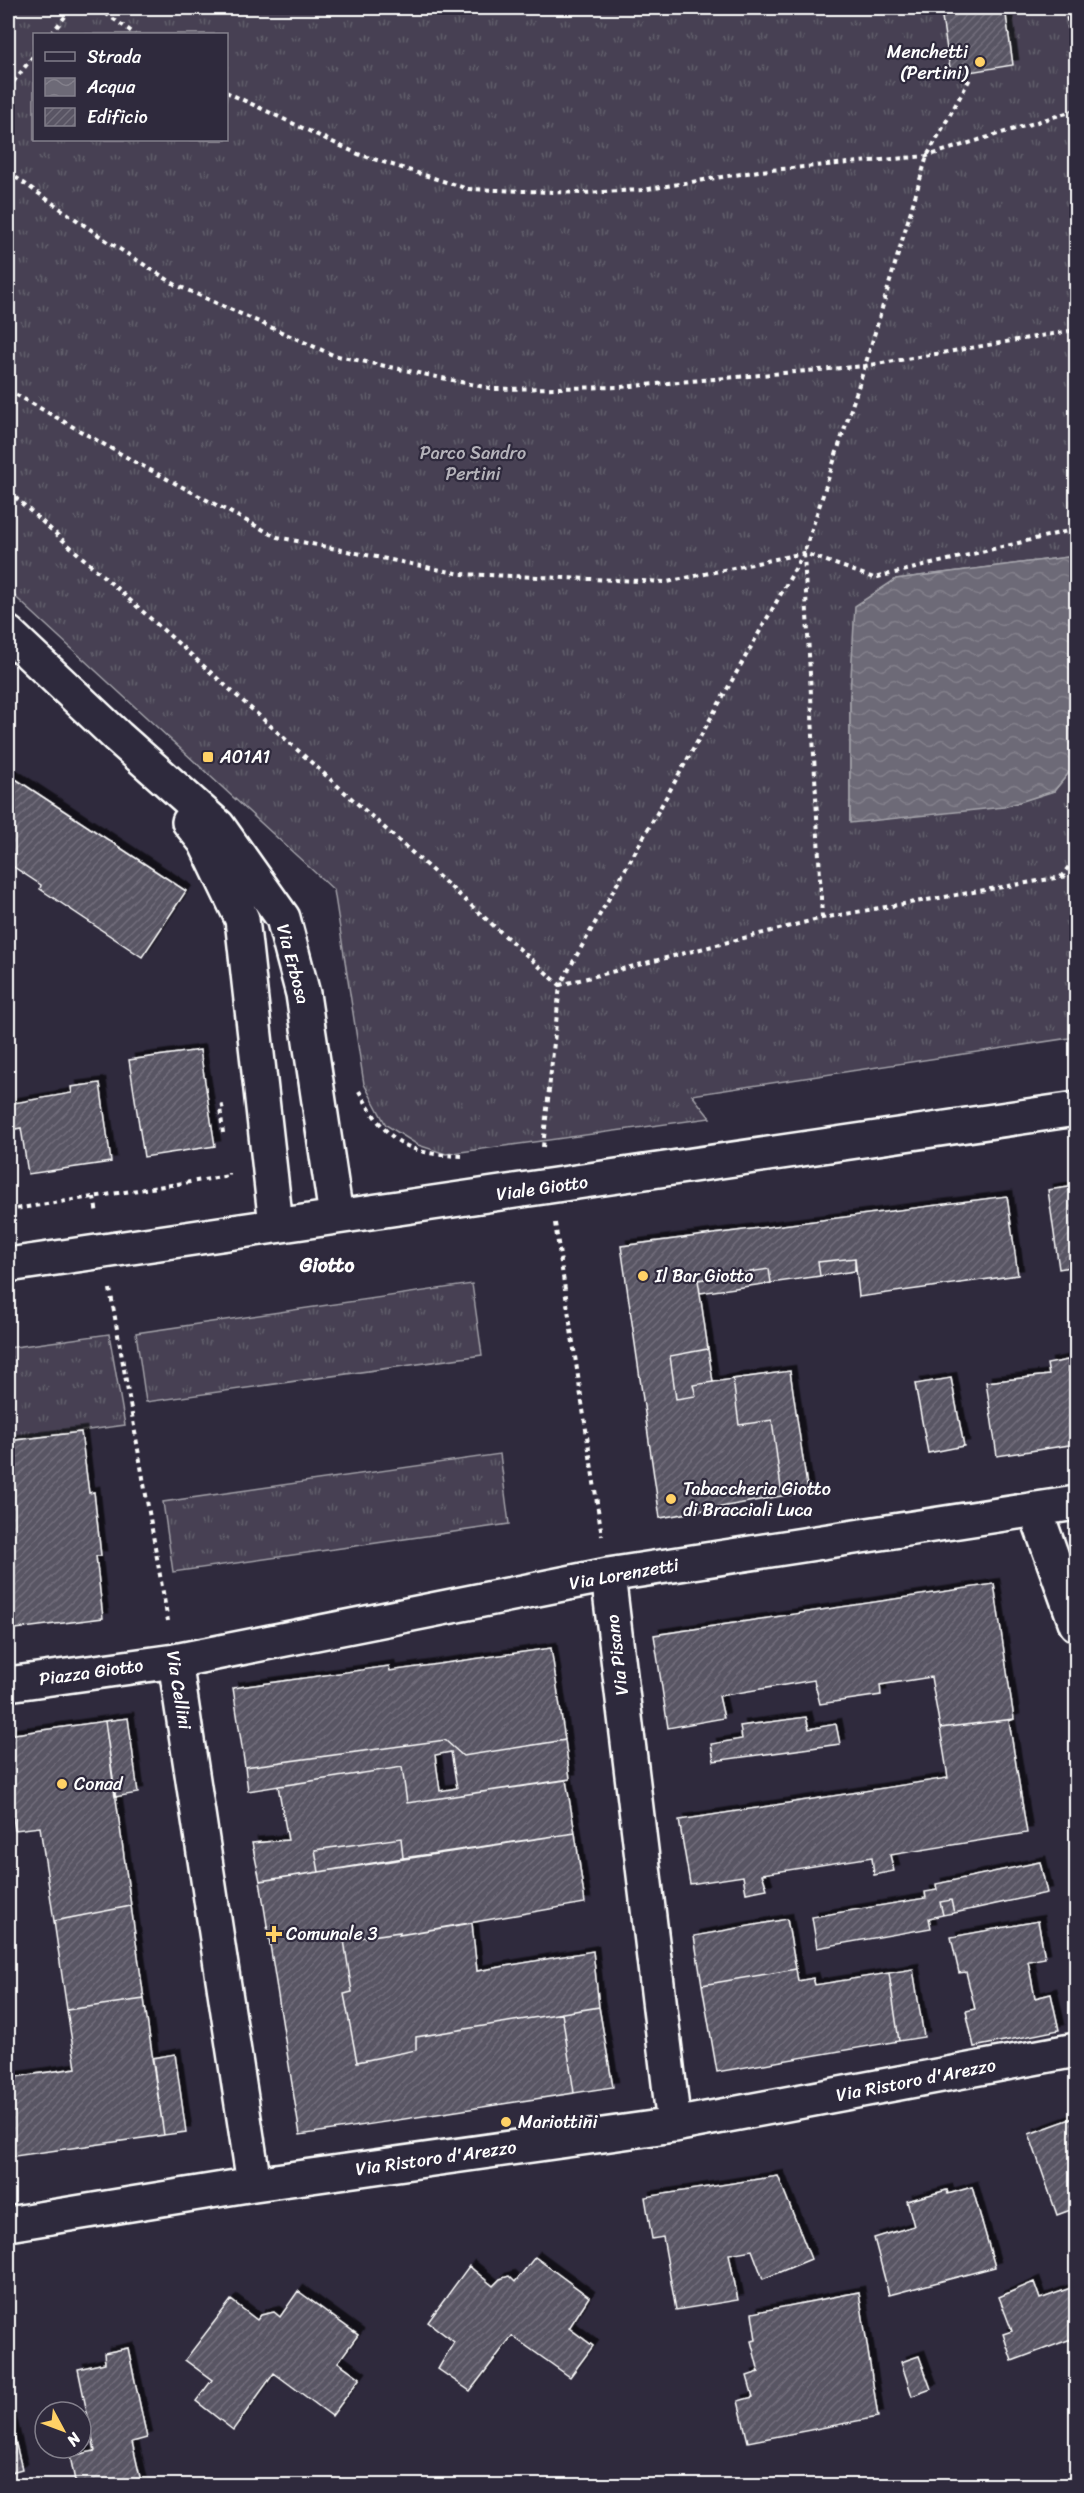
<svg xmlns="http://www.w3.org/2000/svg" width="1084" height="2493" font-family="Sriracha,sans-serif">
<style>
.grass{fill:url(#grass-tufts);stroke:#a2a0a8;stroke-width:1.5;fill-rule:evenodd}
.water{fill:url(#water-waves);stroke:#a7a6ad;stroke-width:1.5}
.building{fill:url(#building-hatch);stroke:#fff;stroke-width:1.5;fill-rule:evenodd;filter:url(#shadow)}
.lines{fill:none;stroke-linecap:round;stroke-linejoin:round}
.minor-casing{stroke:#fff;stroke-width:38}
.path{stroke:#fff;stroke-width:4;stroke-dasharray:4.5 4.5;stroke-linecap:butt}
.minor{stroke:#2f2a3d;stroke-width:33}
.poi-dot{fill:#ffd166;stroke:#2f2a3d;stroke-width:2}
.labels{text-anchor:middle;stroke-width:4.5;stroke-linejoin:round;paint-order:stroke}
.poi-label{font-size:18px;fill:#fff;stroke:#2f2a3d;text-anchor:start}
.park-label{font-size:18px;fill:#b5b3ba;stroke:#2f2a3d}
.street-label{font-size:18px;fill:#fff;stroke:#2f2a3d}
.neighbourhood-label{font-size:20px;font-weight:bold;fill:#fff;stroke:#2f2a3d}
</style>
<defs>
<pattern id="grass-tufts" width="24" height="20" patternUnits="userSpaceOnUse" patternTransform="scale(1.5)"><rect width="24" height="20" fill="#464152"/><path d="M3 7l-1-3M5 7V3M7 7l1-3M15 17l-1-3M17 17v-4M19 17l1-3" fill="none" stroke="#625e6c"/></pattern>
<pattern id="water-waves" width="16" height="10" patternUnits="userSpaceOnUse" patternTransform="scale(1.5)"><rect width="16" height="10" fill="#6d6a77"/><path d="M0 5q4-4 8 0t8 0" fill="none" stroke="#83808b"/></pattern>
<pattern id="building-hatch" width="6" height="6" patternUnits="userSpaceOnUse" patternTransform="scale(1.5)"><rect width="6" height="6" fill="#595564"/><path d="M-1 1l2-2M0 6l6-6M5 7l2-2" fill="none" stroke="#726e7b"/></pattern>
<filter id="shadow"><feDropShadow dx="5.5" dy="-5.5" stdDeviation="0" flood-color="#0009"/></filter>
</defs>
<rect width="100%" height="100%" fill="#2f2a3d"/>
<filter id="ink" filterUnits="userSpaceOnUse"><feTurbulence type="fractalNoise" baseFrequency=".0167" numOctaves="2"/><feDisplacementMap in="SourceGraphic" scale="12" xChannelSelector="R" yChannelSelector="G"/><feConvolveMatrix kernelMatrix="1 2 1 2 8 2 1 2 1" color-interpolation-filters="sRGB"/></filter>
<g filter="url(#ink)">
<path class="grass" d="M8 8H1076V556L896 579 850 695V822L1054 791 1076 764V1037L692 1095 710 1118 446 1154 418 1145 386 1125 364 1084 334 890 8 590ZM34 34H226V140H34Z
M472 1284 482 1355 146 1402 136 1333Z
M109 1334 125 1425 8 1441V1348Z
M500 1454 509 1524 173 1572 163 1502Z"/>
<path class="water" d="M1076 556V764L1054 791 1004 807 850 823V695L855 606 896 579Z"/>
<path class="building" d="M966 8H1005L1013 65 951 75 941 11Z
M8 774 186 891 142 957 40 889 41 885 8 863Z
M200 1050 215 1146 144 1157 129 1060Z
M100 1083 111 1162 28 1174 21 1128 10 1130 8 1104 72 1093 71 1087Z
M1076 1186V1266L1059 1269 1048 1190Z
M1007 1196 1018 1275 859 1297 855 1258 818 1262 820 1276 771 1283 769 1269 698 1280 708 1349 670 1356 676 1399 696 1396 693 1385 733 1379 739 1425 772 1420 782 1496 660 1518 621 1246Z
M855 1258V1271L820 1276 818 1262Z
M769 1269 771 1283 700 1293 698 1280Z
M708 1349 713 1382 693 1385 696 1396 676 1399 670 1356Z
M1068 1360 1069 1371 1076 1370V1444L997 1456 986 1382 1049 1375 1047 1364Z
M790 1371 808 1493 782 1496 772 1420 739 1425 733 1379Z
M951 1378 964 1446 928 1453 915 1384Z
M81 1432 89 1493 94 1492 101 1556H96L103 1618 8 1630V1441Z
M994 1584 1014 1719 940 1728 931 1677 880 1685 881 1695 820 1704 814 1680 719 1696 724 1718 668 1728 654 1635Z
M551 1648 565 1740 463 1756 445 1740 245 1767 233 1688 389 1666 390 1671Z
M806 1717 809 1729 836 1724 840 1744 714 1761 711 1744 742 1739 740 1726Z
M128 1718 138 1793 115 1797 105 1721Z
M1014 1719 1009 1721 1027 1833 890 1855 894 1871 874 1875 872 1857 762 1874 767 1889 746 1893 743 1876 690 1884 679 1820 948 1778 940 1728Z
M105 1721 131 1906 54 1921 40 1827 15 1830 12 1811 8 1812V1735Z
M445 1740 463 1756 565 1740 570 1779 407 1803 402 1767 248 1791 245 1767ZM451 1752 457 1788 440 1791 435 1755Z
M402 1767 407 1803 566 1780 575 1833 403 1858 401 1838 315 1850 319 1872 260 1881 252 1843 288 1840 278 1786Z
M575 1833 585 1903 399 1935 400 1932 344 1940 352 1992 344 1994 357 2062 416 2050V2037L562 2013 574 2093 300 2135 260 1881Z
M401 1838 403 1858 319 1872 315 1850Z
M1040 1862 1047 1893 954 1913 951 1900 940 1902 943 1915 929 1918 931 1928 817 1948 812 1917 926 1898 925 1892 937 1890 936 1884Z
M951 1900 954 1913 943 1915 940 1902Z
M131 1906 144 1999 67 2010 54 1921Z
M787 1919 796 1969 702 1985 694 1936Z
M1038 1921 1045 1958 1028 1961 1035 1998 1051 1994 1059 2030 974 2047 966 2011 975 2009 966 1972 959 1973 951 1937Z
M472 1923 477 1971 593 1951 599 2007 416 2037V2050L357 2062 344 1994 352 1992 344 1940 400 1932 399 1935Z
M796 1969 798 1981 813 1978 815 1985 889 1973 899 2041 717 2072 702 1985Z
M913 1969 924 2037 899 2041 889 1973Z
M144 1999 164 2135 8 2157V2078L76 2068 67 2010Z
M599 2007 613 2087 574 2093 562 2013Z
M175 2054 186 2132 164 2135 152 2058Z
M1076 2117V2208L1057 2215 1029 2134Z
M778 2176 811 2259 763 2279 752 2250 729 2254 738 2300 676 2310 663 2237 652 2239 645 2197Z
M972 2187 995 2267 889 2295 874 2238 914 2226 907 2201 947 2190 948 2194Z
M535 2257 589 2297 569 2328 593 2346 570 2377 512 2336 470 2391 438 2369 454 2342 428 2322 469 2266 493 2286 500 2279 509 2276 515 2282Z
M1034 2282 1040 2299 1076 2286V2347L1074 2348 1071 2339 1012 2361 1003 2334 1012 2331 999 2297Z
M298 2291 358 2335 338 2362 360 2378 332 2416 274 2373 233 2430 196 2401 212 2380 185 2360 231 2300 257 2320 261 2315 274 2312 280 2317Z
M859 2292 878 2417 748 2442 738 2401 753 2397 747 2376 759 2372 751 2341 756 2340 752 2313Z
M128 2348 147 2438 132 2442 142 2486H76L70 2456 95 2451 78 2369 105 2363 104 2353Z
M919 2356 931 2389 912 2396 901 2362Z
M8 2412 22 2469 8 2473Z"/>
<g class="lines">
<defs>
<path id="minor" d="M8 633 118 737 218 826 283 918 303 994 336 1216
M189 822 205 842 242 919 276 1225
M8 1265 1076 1109
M1035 1509 1076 1624
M608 1575 674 2125
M175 1661 254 2184
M8 1684 175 1661 608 1575 1076 1503
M8 2224 254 2184 674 2125 1076 2050"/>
</defs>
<use href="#minor" class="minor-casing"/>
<path class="path" d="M98 8 135 34
M1066 8 1076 73
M51 34 72 8
M8 89 34 55
M226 92 358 154 468 189 582 193 642 190 759 171 927 156 1076 110
M8 172 104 239 176 285 333 355 494 389 621 387 865 366 1076 330
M8 390 135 462 277 537 461 574 667 582 804 553 874 578 1076 529
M8 491 560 985 804 553
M1061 877 1076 875
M822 918 804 553 865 366 927 156 971 77
M359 1091C387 1142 406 1155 464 1156
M223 1133 220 1107 224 1106
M543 1147 560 985 822 918 1061 877 1076 857
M94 1197 97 1214
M8 1210 229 1176V1173
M555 1223 602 1536
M110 1289 168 1621"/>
<use href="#minor" class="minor"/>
</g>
</g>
<g class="poi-dot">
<circle cx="980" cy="62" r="6"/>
<rect x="202" y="751" width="12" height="12" rx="3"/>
<circle cx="643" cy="1276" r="6"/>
<circle cx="671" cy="1499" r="6"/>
<circle cx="62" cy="1784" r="6"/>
<path d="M271 1925h6v6h6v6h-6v6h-6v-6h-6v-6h6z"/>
<circle cx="506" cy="2122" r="6"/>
</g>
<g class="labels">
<g class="poi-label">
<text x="968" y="58" text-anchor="end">Menchetti<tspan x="968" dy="21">(Pertini)</tspan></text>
<text x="220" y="763">A01A1</text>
<text x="655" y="1282">Il Bar Giotto</text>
<text x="683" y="1495">Tabaccheria Giotto<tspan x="683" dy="21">di Bracciali Luca</tspan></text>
<text x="74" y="1790">Conad</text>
<text x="286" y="1940">Comunale 3</text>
<text x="518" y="2128">Mariottini</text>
</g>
<g class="park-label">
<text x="473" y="459">Parco Sandro<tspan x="473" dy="21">Pertini</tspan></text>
</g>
<g class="street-label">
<text transform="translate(293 964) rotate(75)" y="6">Via Erbosa</text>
<text transform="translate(542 1188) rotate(-8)" y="6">Viale Giotto</text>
<text transform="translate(624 1574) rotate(-10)" y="6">Via Lorenzetti</text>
<text transform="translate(617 1655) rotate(-97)" y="6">Via Pisano</text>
<text transform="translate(91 1672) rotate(-8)" y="6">Piazza Giotto</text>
<text transform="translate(179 1690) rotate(81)" y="6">Via Cellini</text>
<text transform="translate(916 2080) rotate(-11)" y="6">Via Ristoro d'Arezzo</text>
<text transform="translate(436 2158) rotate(-8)" y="6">Via Ristoro d'Arezzo</text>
</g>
<g class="neighbourhood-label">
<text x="327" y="1272">Giotto</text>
</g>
</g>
<rect width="1084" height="2493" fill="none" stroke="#2f2a3d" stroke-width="30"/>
<rect x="15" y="15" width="1054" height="2463" fill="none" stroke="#fff" stroke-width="2" filter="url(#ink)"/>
<rect x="33" y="33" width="195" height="108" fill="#2f2a3d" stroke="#827f8b" stroke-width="1.5"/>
<rect x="45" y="52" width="30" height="9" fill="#2f2a3d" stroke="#827f8b" stroke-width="1.5"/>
<text x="87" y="63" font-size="18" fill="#ffffff">Strada</text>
<rect x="45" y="78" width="30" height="18" fill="url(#water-waves)" stroke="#827f8b" stroke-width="1.5"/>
<text x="87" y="93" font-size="18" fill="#ffffff">Acqua</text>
<rect x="45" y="108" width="30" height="18" fill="url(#building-hatch)" stroke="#827f8b" stroke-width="1.5"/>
<text x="87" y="123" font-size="18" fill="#ffffff">Edificio</text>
<g transform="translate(63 2430) rotate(131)"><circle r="28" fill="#2f2a3d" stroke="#827f8b" stroke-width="1.5"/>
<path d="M0-4.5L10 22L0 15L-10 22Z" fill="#ffd166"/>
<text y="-9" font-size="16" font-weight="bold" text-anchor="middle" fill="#ffffff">N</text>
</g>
</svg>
